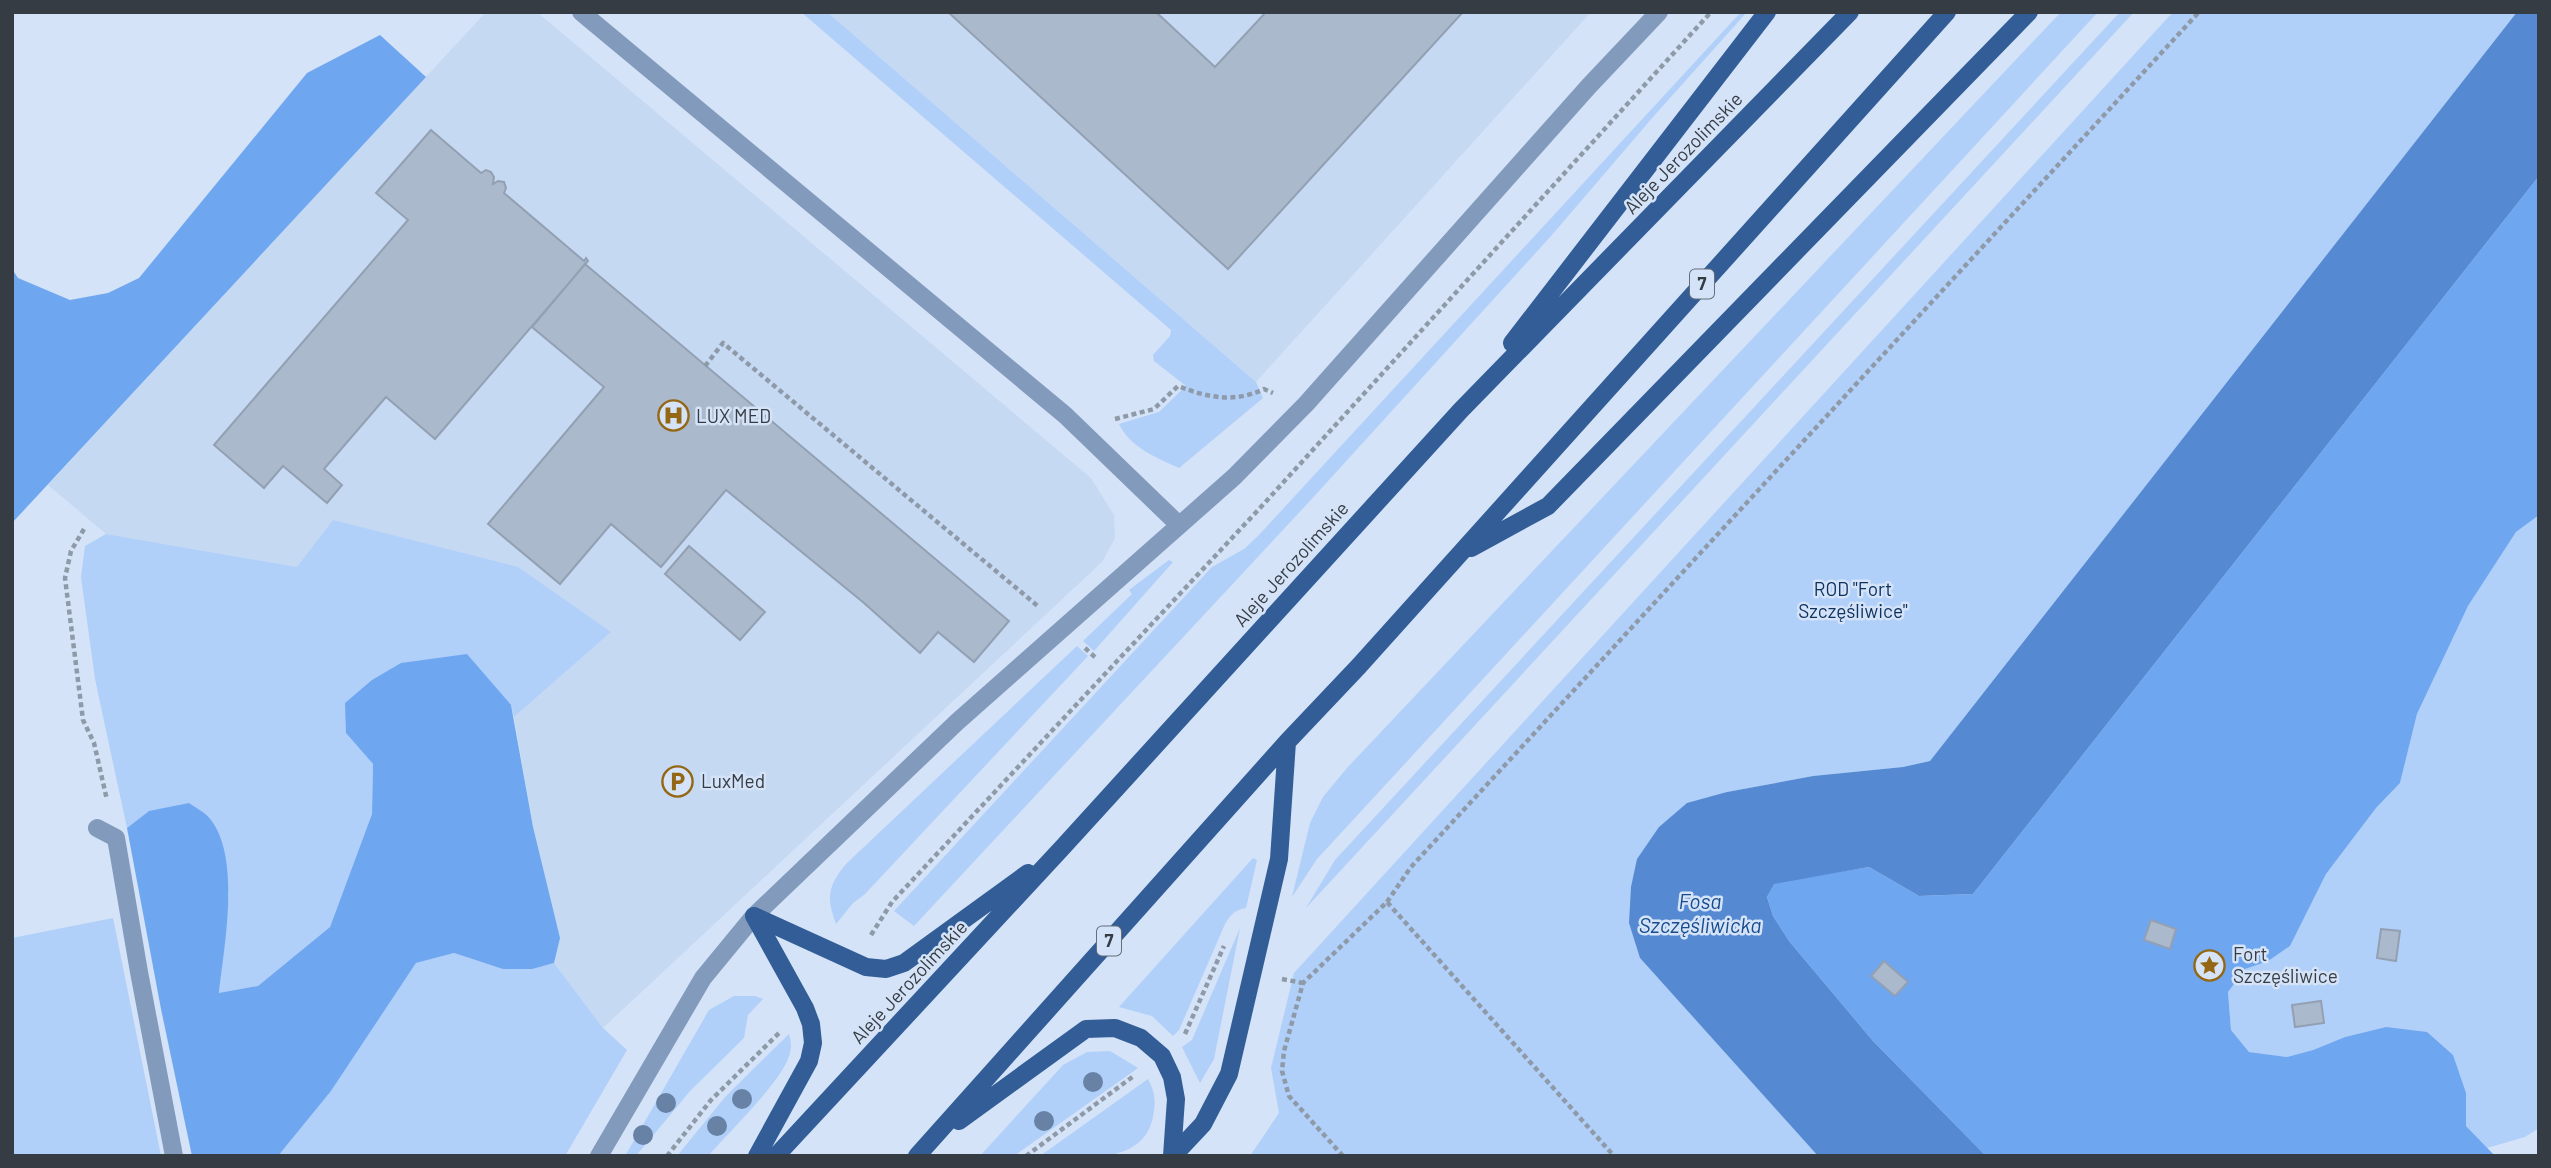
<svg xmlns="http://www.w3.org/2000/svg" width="2551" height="1168" font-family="Barlow,sans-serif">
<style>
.built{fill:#c6d9f3}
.green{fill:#b0cff9}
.forest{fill:#6fa6f0}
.water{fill:#558ad2}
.building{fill:#abb9cc;stroke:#93a0b3;stroke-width:2}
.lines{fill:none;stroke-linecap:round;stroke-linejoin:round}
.path{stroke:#8f9aa9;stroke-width:4.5;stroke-dasharray:5 3.5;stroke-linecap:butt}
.minor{stroke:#829abb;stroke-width:18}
.major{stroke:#325d96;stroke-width:18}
.tree{fill:#6782a4}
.labels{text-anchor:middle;stroke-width:5;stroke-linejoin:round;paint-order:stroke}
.shield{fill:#d4e3f7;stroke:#656e7a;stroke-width:2}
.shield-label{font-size:18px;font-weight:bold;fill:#363c44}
.street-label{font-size:19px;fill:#363c44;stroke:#d4e3f7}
.poi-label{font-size:19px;fill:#363c44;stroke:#d4e3f7;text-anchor:start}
.park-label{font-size:19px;fill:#0d3260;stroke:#d4e3f7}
.water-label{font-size:21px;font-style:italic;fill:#164b8d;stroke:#d4e3f7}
</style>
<rect width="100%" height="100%" fill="#d4e3f7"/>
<path class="built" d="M486 12H537L1091 478 1114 515 1115 538 1102 562 603 1028 554 963 559 938 533 827 514 717 611 632 297 567 106 534 48 485Z
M827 12H1591L1256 382Z"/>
<path class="green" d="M801 12H827L1256 382 1263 398 1179 468C1157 458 1130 447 1119 424L1159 412 1186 386 1154 361 1153 355 1170 336 1171 330Z
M1741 12H1747L1653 117 1551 236 1308 503 914 926 894 911 1212 567 1244 549 1258 536Z
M2061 12H2098L1317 859 1292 897 1310 823 1323 797 1347 768Z
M2120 12H2134L1306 908 1335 860Z
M2173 12H2517L1930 761 1903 767 1813 776 1727 792 1640 958 1818 1156H1250L1279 1113 1271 1068 1294 973Z
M2539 515V1128L2525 1137 2487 1148 2466 1126V1093L2386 1027 2345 1037 2313 1050 2287 1057 2249 1052 2231 1030 2228 991 2245 969 2268 960 2290 946 2326 874 2376 808 2400 783 2417 714 2468 606 2516 532Z
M333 520 518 567 611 632 514 717 511 705 346 733 373 764 372 814 330 927 258 986 219 994 229 893 149 811 127 828 95 679 81 577 85 546 106 534 297 567Z
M1169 560 1173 562 1094 651 1083 641 1132 594 1129 590Z
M1077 646 1088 656 865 894 853 903 836 924C826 897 828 886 846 864Z
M1253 858 1257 860 1246 908C1235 910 1231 914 1225 924L1179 1030 1173 1036 1152 1016 1119 1007Z
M113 918 161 1156H12V938Z
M1240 928 1214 1059 1200 1083 1182 1047 1192 1040Z
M454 953C494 966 512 975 554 963L603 1028 627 1050 565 1156H278L331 1091 416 963Z
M734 996H755L763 999 748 1015 744 1038 690 1091 636 1156H625L709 1010Z
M789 1034C791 1041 792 1048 789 1056 782 1081 727 1134 708 1156H677L726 1096Z
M1110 1051 1138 1068 1014 1156H980L1063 1065 1087 1052Z
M1148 1079C1156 1094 1156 1104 1152 1121 1139 1167 1077 1156 1040 1156Z"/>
<path class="forest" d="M380 35 426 77 12 523V269L18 278 70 300 108 293 139 278 307 73Z
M2539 176V515L2516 532 2468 606 2417 714 2400 783 2376 808 2326 874 2290 946 2268 961 2245 969 2228 992 2231 1030 2249 1052 2287 1057 2313 1050 2345 1037 2386 1027 2427 1032 2453 1055 2466 1093V1126L2495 1156H1986L1873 1041 1789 941 1773 916 1767 897 1774 883 1869 867 1919 896 1973 894Z
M467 654 511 705 533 827 560 938 554 963 532 969H503L454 953 416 963 331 1091 278 1156H192L161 1009 127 828 149 811 189 803C196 808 206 813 211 820 241 860 224 945 219 993L258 986 330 927 372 814 373 764 346 733 345 703 372 680 401 663Z"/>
<path class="water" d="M2517 12H2539V176L1973 894 1919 896 1869 867 1774 884 1767 897 1773 916 1789 941 1873 1041 1986 1156H1818L1640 958 1629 923 1631 887 1637 859 1659 827 1687 803 1727 792 1813 776 1903 767 1930 761Z"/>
<path class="building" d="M948 12H1156L1215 67 1266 12H1463L1228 269Z
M431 130 481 173 486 170 491 172 494 177 493 184 498 181 504 182 506 188 504 193 584 261 586 258 588 261 435 439 386 397 324 469 342 485 327 503 283 466 264 488 214 445 408 220 376 193Z
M585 264 1009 621 974 662 938 632 920 653 864 603 726 490 661 567 611 524 560 584 488 524 604 387 532 327Z
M689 546 765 612 740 640 665 574Z
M2151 920 2176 929 2170 949 2144 940Z
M2381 929 2400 931 2396 961 2377 958Z
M1884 961 1908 982 1895 996 1871 976Z
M2321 1001 2324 1023 2295 1027 2292 1005Z"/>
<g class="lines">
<path class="path" d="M705 366 723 343 1039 607
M1115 419 1154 409 1178 386C1209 398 1234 403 1264 389L1273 393
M84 529 71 551 65 578 83 720 94 743 107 800
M1085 648 1097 659
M1387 902 1411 867 2199 12
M871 935 892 902 1260 508 1711 12
M1282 979 1303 983
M1185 1034 1224 946
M667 1156 711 1100 779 1033
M1026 1156 1135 1075
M1343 1156 1289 1096 1282 1071 1284 1051 1303 983 1387 902 1614 1156"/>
<path class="minor" d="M581 12 1065 415 1178 524
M97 828 116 838 139 972 174 1156
M599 1156 703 978 754 916 957 722 1234 477 1306 404 1589 86 1659 12"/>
<path class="major" d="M1512 343 1767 12
M1471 548 1548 506 2029 12
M754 916 866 967 886 969 904 963 1028 873
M754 916 805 1008 811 1024 813 1043 809 1061 757 1156
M959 1121 1086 1029 1115 1028 1141 1038 1162 1056 1172 1077 1176 1099 1172 1156
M776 1156 1062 848 1461 410 1850 12
M917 1156 1287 742 1359 666 1947 12
M1173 1156 1203 1124 1229 1074 1279 859 1287 742"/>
</g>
<g class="tree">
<circle cx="1093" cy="1082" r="10"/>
<circle cx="742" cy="1099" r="10"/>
<circle cx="666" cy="1103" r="10"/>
<circle cx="1044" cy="1121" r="10"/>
<circle cx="717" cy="1126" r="10"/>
<circle cx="643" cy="1135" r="10"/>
</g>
<defs>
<symbol id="hospital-ring" viewBox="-11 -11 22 22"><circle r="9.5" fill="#d4e3f7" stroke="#946714" stroke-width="1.5"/><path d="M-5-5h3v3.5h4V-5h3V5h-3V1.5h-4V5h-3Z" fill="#946714"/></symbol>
<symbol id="parking-ring" viewBox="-11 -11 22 22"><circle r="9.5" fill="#d4e3f7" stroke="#946714" stroke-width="1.5"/><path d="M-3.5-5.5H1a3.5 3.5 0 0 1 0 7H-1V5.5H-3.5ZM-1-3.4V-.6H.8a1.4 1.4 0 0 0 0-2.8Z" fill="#946714"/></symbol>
<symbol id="sight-ring" viewBox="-11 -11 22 22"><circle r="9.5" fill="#d4e3f7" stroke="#946714" stroke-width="1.5"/><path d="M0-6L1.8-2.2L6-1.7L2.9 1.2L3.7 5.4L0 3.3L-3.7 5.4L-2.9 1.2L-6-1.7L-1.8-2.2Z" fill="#946714"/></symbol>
</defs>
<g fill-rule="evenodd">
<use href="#hospital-ring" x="656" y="398" width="35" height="35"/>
<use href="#parking-ring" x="660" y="764" width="35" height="35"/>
<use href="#sight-ring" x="2192" y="948" width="35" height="35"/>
</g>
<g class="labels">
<g class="shield">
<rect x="1690" y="269.5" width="24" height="29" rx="5"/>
<rect x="1097" y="926.5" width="24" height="29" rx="5"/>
</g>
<g class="shield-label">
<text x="1702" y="290">7</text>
<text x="1109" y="947">7</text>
</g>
<g class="street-label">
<text transform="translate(1683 153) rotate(-46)" y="7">Aleje Jerozolimskie</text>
<text transform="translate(1291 564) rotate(-48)" y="7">Aleje Jerozolimskie</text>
<text transform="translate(909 982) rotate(-47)" y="7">Aleje Jerozolimskie</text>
</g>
<g class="poi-label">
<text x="696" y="423">LUX MED</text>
<text x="701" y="788">LuxMed</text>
<text x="2233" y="961">Fort<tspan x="2233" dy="22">Szczęśliwice</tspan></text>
</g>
<g class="park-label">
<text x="1853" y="596">ROD "Fort<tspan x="1853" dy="22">Szczęśliwice"</tspan></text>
</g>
<g class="water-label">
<text x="1700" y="909">Fosa<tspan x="1700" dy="24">Szczęśliwicka</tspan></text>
</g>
</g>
<rect width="2551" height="1168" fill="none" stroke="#363c44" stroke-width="28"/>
</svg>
